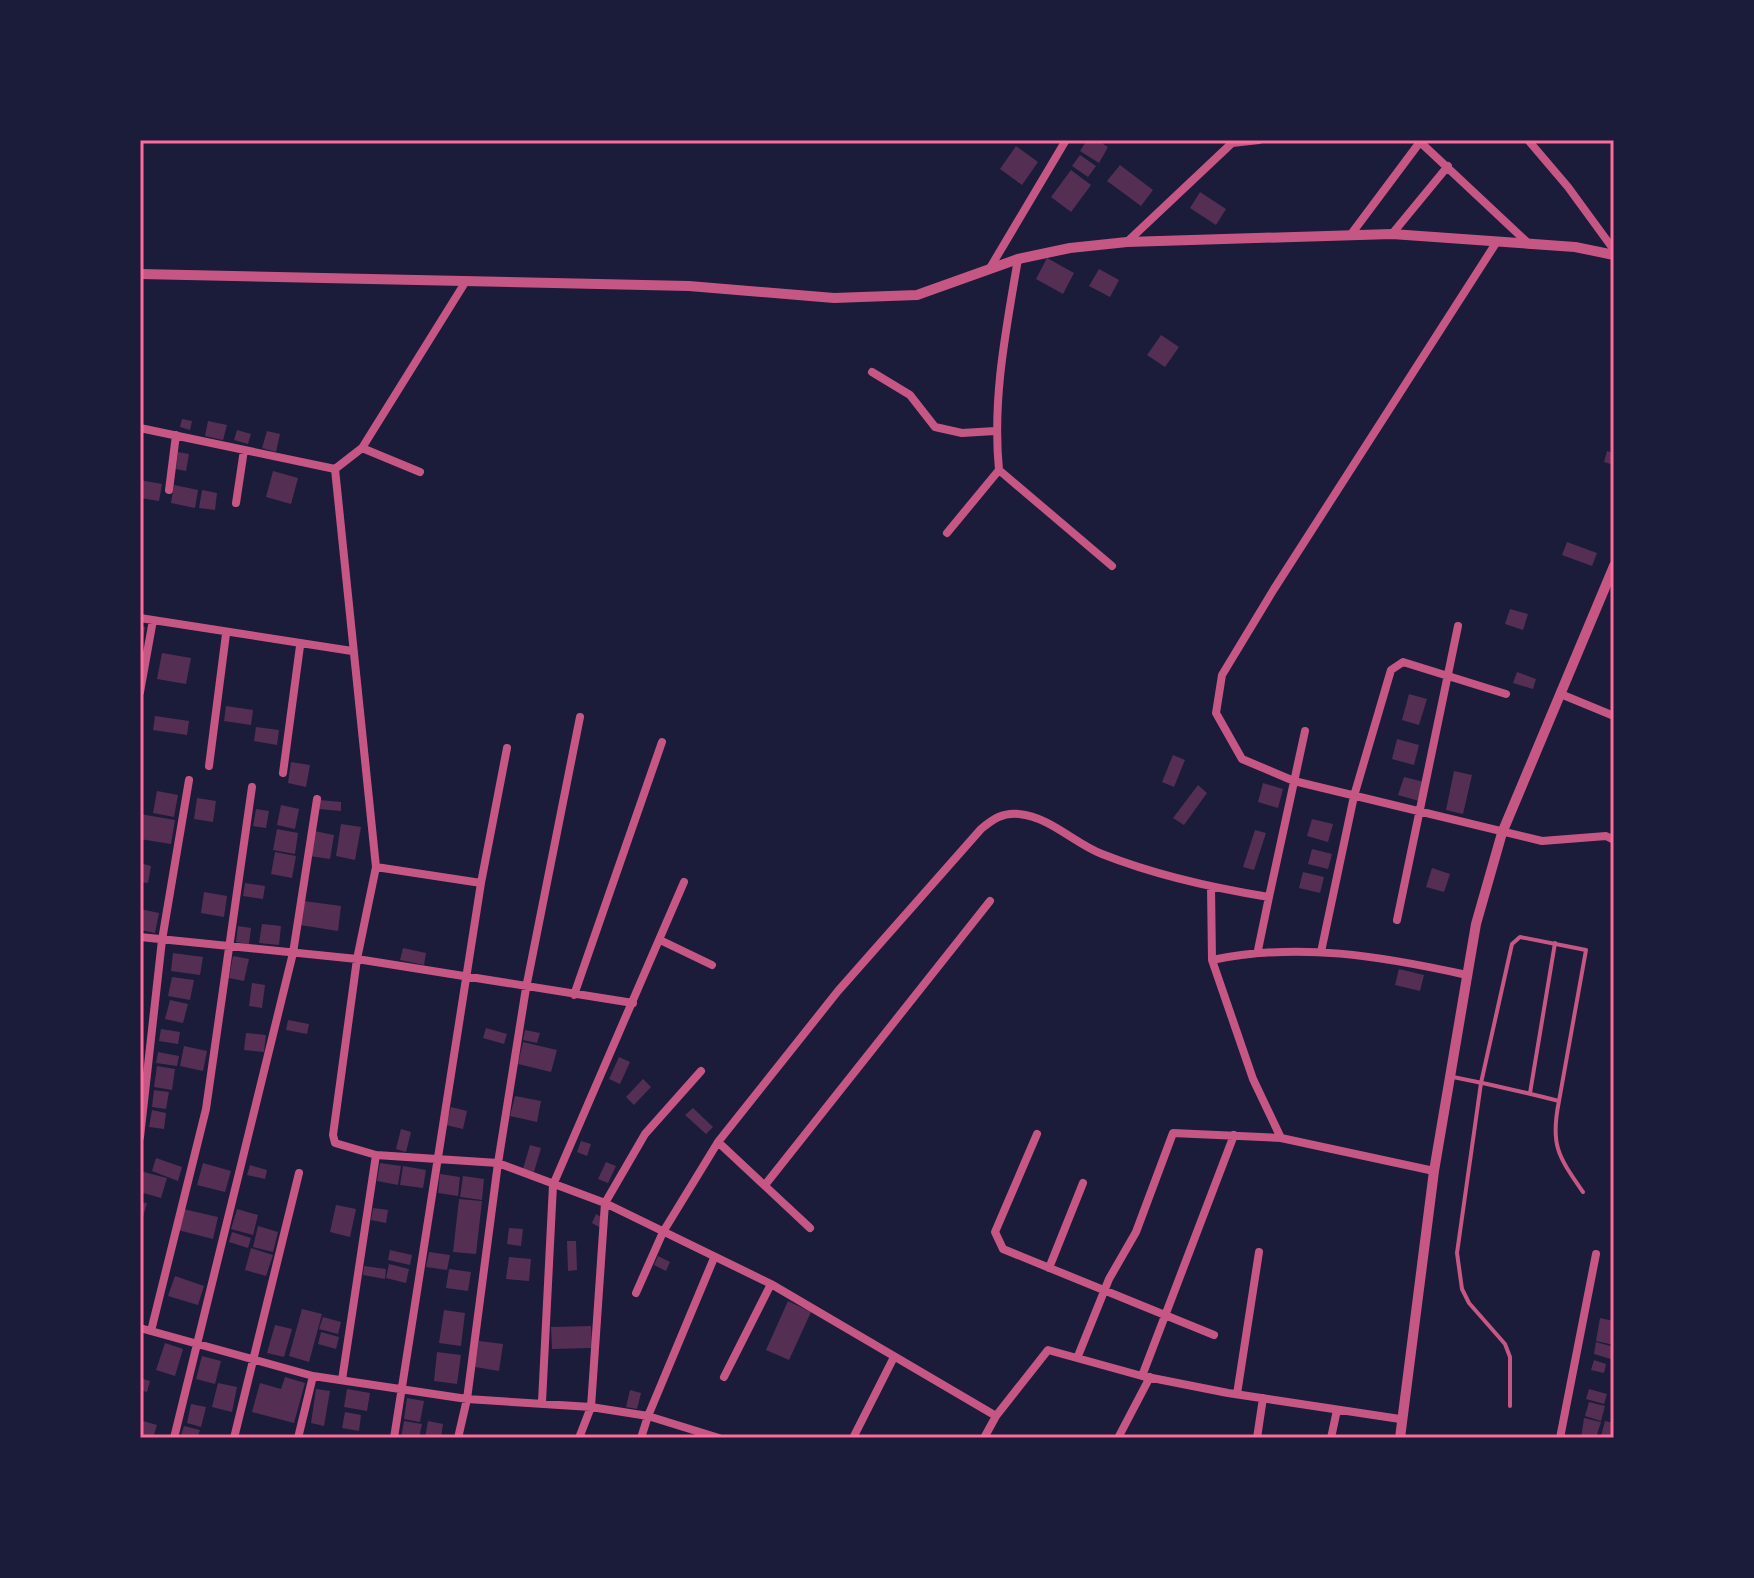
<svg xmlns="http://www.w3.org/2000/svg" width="1754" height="1578" font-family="Karla,sans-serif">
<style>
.building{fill:#542f53}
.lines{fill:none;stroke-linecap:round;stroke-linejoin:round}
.service{stroke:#c65784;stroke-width:4}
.minor{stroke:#c65784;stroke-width:8}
.tertiary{stroke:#c65784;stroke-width:10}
.neatline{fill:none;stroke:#ff6b9d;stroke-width:3}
</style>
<rect width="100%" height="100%" fill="#1b1b3a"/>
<path class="building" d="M1087 140H1097L1108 147 1099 163 1080 151Z
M1016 146 1038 162 1022 185 1000 169Z
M1080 155 1096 166 1088 177 1072 166Z
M1120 165 1153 190 1141 206 1107 181Z
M1071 170 1091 185 1071 212 1051 197Z
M1200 192 1226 209 1216 225 1190 208Z
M1047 258 1074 273 1063 294 1036 279Z
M1099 269 1119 280 1110 297 1089 286Z
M1161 335 1179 347 1165 367 1147 355Z
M182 419 192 421 190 430 180 427Z
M208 421 227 425 223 440 205 436Z
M237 430 251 434 248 444 234 440Z
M267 431 280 434 276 452 262 448Z
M1607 451 1614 453V465L1604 462Z
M178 452 189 454 186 471 176 469Z
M273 471 298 478 291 504 266 497Z
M140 480 162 484 159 501 140 498Z
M174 485 198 490 195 508 171 503Z
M202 490 217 493 215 510 199 508Z
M1567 542 1597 553 1592 566 1562 555Z
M1510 609 1528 614 1523 630 1505 624Z
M140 626 145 627 142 647H140Z
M162 653 191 658 186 684 157 679Z
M1517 672 1536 679 1533 689 1513 683Z
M1409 694 1427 699 1419 725 1402 720Z
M226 706 253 710 251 725 224 721Z
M155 716 189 721 187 735 153 730Z
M256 727 279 730 277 745 254 741Z
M1397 739 1419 745 1414 765 1392 759Z
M1173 755 1185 760 1174 787 1162 782Z
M291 762 310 765 306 787 288 783Z
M1454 771 1472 775 1463 814 1446 810Z
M1404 777 1424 782 1419 801 1398 795Z
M1263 783 1283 789 1278 808 1258 802Z
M1198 785 1207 793 1184 825 1173 818Z
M157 791 178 795 174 817 153 813Z
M197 798 216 801 213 822 194 819Z
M320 800 341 802V811L319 809Z
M281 805 299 809 295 829 277 825Z
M256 809 269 811 266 828 253 826Z
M140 814 175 820 171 844 140 839Z
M1312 819 1333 824 1328 842 1307 836Z
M341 824 361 827 355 860 336 856Z
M277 829 298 833 295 854 273 850Z
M1255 830 1266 833 1254 870 1243 867Z
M314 831 334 835 330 859 309 856Z
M1312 849 1332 854 1328 869 1308 864Z
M275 852 296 856 292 878 271 874Z
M140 863 151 866 148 883 140 882Z
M1432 868 1450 874 1444 892 1426 887Z
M1303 872 1324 877 1320 893 1299 888Z
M245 883 265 886 263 899 243 896Z
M204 892 227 896 224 917 201 913Z
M304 901 341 906 338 931 300 925Z
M140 909 159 913 155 933 140 930Z
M262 924 281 926 279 945 259 943Z
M238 926 251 928 249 944 236 942Z
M403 948 426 953 424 965 400 960Z
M173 953 203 957 200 975 171 971Z
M233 956 249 959 244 981 229 978Z
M1399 969 1424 975 1420 991 1395 985Z
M172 977 194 980 190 1000 168 996Z
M252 983 265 985 262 1008 249 1006Z
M170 1000 188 1004 183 1023 165 1019Z
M288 1020 309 1024 307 1034 286 1030Z
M486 1028 507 1034 504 1044 483 1038Z
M161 1029 180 1032 178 1044 159 1041Z
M525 1030 540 1033 537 1043 523 1040Z
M246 1033 266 1035 264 1052 244 1050Z
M523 1042 557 1050 551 1072 518 1064Z
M184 1046 207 1051 203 1071 180 1066Z
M158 1052 179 1056 177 1066 156 1063Z
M619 1057 630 1062 620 1084 609 1079Z
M157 1066 175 1069 172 1090 154 1087Z
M643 1079 651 1087 634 1105 626 1097Z
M154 1090 169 1092 166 1109 152 1107Z
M515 1096 541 1101 537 1122 510 1116Z
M451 1107 467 1111 463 1129 446 1125Z
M693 1108 713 1127 706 1134 685 1115Z
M152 1110 166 1113 164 1129 149 1127Z
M401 1129 411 1132 406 1152 396 1149Z
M581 1141 591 1144 587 1156 577 1152Z
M530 1145 541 1148 534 1172 523 1169Z
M156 1158 182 1167 178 1181 152 1171Z
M606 1162 616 1166 608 1183 598 1179Z
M203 1163 231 1171 225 1192 197 1185Z
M380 1163 401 1166 398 1185 377 1181Z
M250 1165 267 1170 265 1179 247 1175Z
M403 1166 426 1170 423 1188 400 1185Z
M140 1171 167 1178 161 1198 140 1192Z
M440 1174 460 1177 458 1196 438 1193Z
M463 1176 484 1179 482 1200 460 1197Z
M459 1199 482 1201 476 1254 453 1252Z
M140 1202 147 1203 141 1224H140Z
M336 1205 356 1209 350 1237 330 1232Z
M373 1208 388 1210 386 1223 371 1220Z
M183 1209 218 1217 213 1239 178 1230Z
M237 1209 258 1215 253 1235 231 1229Z
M596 1214 603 1218 599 1227 592 1223Z
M258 1226 278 1232 273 1252 253 1247Z
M509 1228 523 1229 521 1246 507 1244Z
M232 1232 251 1238 248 1248 229 1242Z
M567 1241H576L577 1270 568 1271Z
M251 1248 273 1255 266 1276 245 1270Z
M390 1250 412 1255 410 1265 388 1260Z
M429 1252 450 1255 447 1270 426 1267Z
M658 1256 670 1262 666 1271 654 1265Z
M509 1257 531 1259 529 1281 506 1279Z
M389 1264 409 1269 406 1283 386 1278Z
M364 1266 386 1269 385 1279 363 1275Z
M449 1269 471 1272 468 1291 446 1288Z
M175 1276 204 1286 198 1305 168 1296Z
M788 1301 811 1312 789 1360 766 1350Z
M302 1309 322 1314 309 1362 289 1356Z
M444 1310 465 1313 461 1346 439 1343Z
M323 1317 341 1322 338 1334 319 1329Z
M1600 1318 1614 1321V1345L1596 1341Z
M275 1325 292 1329 284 1357 267 1353Z
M591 1326 592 1348 552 1349 551 1327Z
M321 1332 339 1337 336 1349 318 1344Z
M479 1341 503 1344 499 1371 475 1367Z
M1596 1342 1614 1347V1360L1594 1354Z
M165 1343 183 1349 175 1376 156 1370Z
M437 1352 461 1355 457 1384 434 1381Z
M202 1356 221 1361 215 1384 196 1379Z
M1594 1360 1606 1364 1604 1373 1591 1370Z
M285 1377 305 1383 294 1423 252 1412 260 1383 281 1389Z
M140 1378 150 1381 147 1392 140 1390Z
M218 1383 237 1387 232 1412 212 1407Z
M316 1389 330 1391 324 1426 311 1423Z
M347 1389 370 1393 367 1411 344 1407Z
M1589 1389 1607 1394 1604 1404 1586 1399Z
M630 1390 641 1393 637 1409 626 1407Z
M407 1398 424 1401 420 1422 404 1419Z
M1589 1402 1605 1406 1601 1421 1585 1416Z
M191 1404 206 1407 201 1427 187 1423Z
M345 1412 361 1415 359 1431 342 1428Z
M1584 1418 1601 1422 1596 1438H1581Z
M143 1421 157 1425 153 1438H140Z
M404 1421 422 1424 419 1438H401Z
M428 1421 443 1424 441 1438H425Z
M1605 1421 1614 1423V1438L1601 1436Z
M184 1426 200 1430 197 1438H180Z"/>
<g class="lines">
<path class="service" d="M1453 1077C1489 1084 1524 1092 1559 1101L1586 950 1520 937 1512 944 1481 1083 1457 1253 1462 1289 1469 1303 1505 1344 1510 1357V1406
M1530 1093 1555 943
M1559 1101C1550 1145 1558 1156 1583 1192"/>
<path class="minor" d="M1418 140 1529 244
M1528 140 1568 187 1614 250
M1352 233 1420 142
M1392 234 1448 166
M1127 242 1232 143 1259 140
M1496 243 1274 589 1222 675 1216 713 1242 759 1294 781 1542 841 1606 836 1614 840
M1018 259C1006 330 992 399 999 470L1112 566
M990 268 1066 140
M872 372 910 395 935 427 962 433 995 431
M140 428 335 469 376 867 357 959 333 1135 335 1143 376 1155 498 1163 605 1203 771 1284 996 1416 1048 1350 1142 1376 1228 1393 1400 1419
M362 448 420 472
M335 469 362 448 466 281
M169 490 176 435
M236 503 244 450
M947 533 999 470
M140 618 352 651
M140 692 153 620
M1563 695 1614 716
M209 766 226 634
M283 773 300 646
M376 867 481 883 394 1438
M481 883 507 748
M1211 887 1212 960 1253 1079 1281 1138
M1397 920 1458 626
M140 937 357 959 633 1003
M660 940 712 965
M1258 950 1269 897
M1321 952 1354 796 1391 670 1403 662 1506 694
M1212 960C1299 942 1381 956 1467 975
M574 995 662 742
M1037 1134 995 1232 1003 1249 1214 1335
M140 1137 162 940 189 780
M718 1142 810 1228
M765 1185 990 901
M1049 1268 1083 1183
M636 1293 663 1232 718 1142 838 991 981 829C993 819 1003 812 1019 814 1050 817 1074 843 1102 854 1155 875 1213 888 1269 897L1305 731
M140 1328 313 1376 467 1399 591 1407 648 1416 714 1258
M151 1331 206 1109 252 787
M1078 1356 1109 1279 1136 1232 1173 1133 1281 1138 1434 1171
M1142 1376 1234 1135
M724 1377 771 1284
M342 1380 376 1155
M1237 1394 1259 1252
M542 1402 553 1185 684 882
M174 1438 293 953 317 799
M234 1438 299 1173
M298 1438 313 1376
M458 1438 467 1399 498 1163 526 988 580 717
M579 1438 591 1407 605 1203 645 1134 701 1071
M641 1438 648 1416 719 1438
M853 1438 894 1357
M984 1438 996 1416
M1118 1438 1150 1377
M1257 1438 1263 1398
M1331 1438 1337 1410
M1560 1438 1596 1254"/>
<path class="tertiary" d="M140 274 689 286 834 298 917 295 1018 259 1070 248 1127 242 1392 234 1575 247 1614 255
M1400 1438 1434 1171 1476 924 1502 833 1614 566"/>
</g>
<rect width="1754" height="1578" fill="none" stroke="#1b1b3a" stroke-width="284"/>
<rect x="142" y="142" width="1470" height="1294" class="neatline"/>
</svg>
